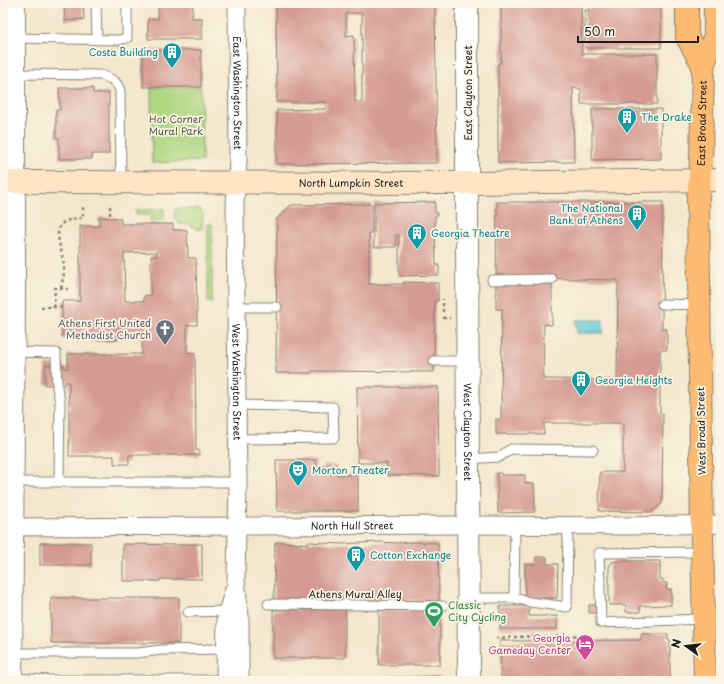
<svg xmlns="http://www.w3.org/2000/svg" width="724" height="684" font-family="'Playpen Sans',sans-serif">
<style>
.green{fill:#aed782;stroke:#657a4f}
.water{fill:#5dc8d7;stroke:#3c727a}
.building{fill:#d49a93;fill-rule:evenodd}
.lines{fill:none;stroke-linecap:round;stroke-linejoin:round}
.service-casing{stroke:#888274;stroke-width:11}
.minor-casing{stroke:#888274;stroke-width:19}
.tertiary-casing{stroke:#888274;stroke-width:24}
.secondary-casing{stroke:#888274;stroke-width:24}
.primary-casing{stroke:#888274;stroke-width:24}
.path{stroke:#888274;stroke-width:2.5;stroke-dasharray:3 3;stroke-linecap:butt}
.service{stroke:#fff;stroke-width:9}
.minor{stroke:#fff;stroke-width:17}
.tertiary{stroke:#fff;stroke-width:22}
.secondary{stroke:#ffe4c6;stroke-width:22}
.primary{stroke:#febb71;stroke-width:22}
.labels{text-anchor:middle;stroke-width:3.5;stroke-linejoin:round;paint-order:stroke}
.culture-label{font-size:10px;fill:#0d838f;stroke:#fcf5e5;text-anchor:start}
.street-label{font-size:10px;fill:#1c1c1c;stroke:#fcf5e5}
.park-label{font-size:10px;fill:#4f5d40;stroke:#fcf5e5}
.worship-label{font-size:10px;fill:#5b616d;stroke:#fcf5e5;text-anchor:end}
.leisure-label{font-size:10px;fill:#27864d;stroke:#fcf5e5;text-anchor:start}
.hotel-label{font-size:10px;fill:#b23c85;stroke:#fcf5e5;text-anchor:end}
</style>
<rect width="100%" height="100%" fill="#fcf5e5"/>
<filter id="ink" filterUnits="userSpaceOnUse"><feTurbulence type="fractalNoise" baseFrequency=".025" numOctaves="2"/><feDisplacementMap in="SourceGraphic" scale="8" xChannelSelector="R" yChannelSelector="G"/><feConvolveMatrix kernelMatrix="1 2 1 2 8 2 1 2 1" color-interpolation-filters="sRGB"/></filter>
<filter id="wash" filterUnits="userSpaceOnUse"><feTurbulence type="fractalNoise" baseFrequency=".012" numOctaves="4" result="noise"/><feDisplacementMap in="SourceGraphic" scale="16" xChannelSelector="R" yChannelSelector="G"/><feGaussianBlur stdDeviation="0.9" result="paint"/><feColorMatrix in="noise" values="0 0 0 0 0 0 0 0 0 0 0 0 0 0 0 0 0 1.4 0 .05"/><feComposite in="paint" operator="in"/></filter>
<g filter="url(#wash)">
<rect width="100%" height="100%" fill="#f3e7cc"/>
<path class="green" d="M151 87H201L202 161 152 163Z
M164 209V220L150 221 151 216 149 215H136V210Z
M175 209H200L203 215 202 229H196L189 224H180L174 218Z
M208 224H212V302H208Z"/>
<path class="water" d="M576 320H603V333H577Z"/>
<g id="blocks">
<path class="building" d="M64 3H83L84 19 65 21Z
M158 3H193L192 18H202V39H148V19H158Z
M276 3H435L437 163 277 164V110L326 109V102H277ZM346 13H362V102H355L354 35 346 36Z
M501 3H581L582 54H657V104H581V89L573 88 574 162 498 163V63H501Z
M590 3H661V48H585V10H590Z
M143 50H201V87H143Z
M59 88H93V93H109V154H92V159H59V138H56V110H60Z
M592 109H661V159L592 160Z
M435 202V213H437V216H435L436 265H439V275L399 276V235H396V247H374V203Z
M497 202H663L662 329H667V350H660V414H663L662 503 652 512 599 511 600 472H623V423H544V434H496V419H501L502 309H496V282L552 281V325L544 324 543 379 617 380 618 280 496 277Z
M372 204V233H369V284H404L403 282 438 283V301H435L434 372 312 371V373H276L277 219 291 205Z
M99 217 119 218V219H121V224H173V230H187L188 258H196L197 325H187V353H195L196 450H199V455H129V464H114V456H69V382H65L64 385H45V365H64V368H68V354H142V336L117 337V340H89V338L62 337V301H80V226H99ZM157 252V256H151V295L144 296V301H125L124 253Z
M357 387H438L439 476 387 475V463H358Z
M276 460H316V474L323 473V465L337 466V475H358V511H277Z
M497 473H501V475H525V483L534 484 535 512 498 513Z
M283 542 300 544V543L307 544V542H310L340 544 379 542 396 543 412 542 438 543 439 601 390 600V602H388V600L380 602V601H374V602H372V601L348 602V600H342L341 603V600H334V602H316V600H274L275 543Z
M40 543H91V565H40Z
M123 544 183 545V544H202V579H160V581H123Z
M536 557H547V564H558L557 598H525V564H535Z
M616 561H659L660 562V579H663V583H667L666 589H671V605L640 606V612H626V605H609V567L612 562Z
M51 598H179V643H51Z
M589 605H598V613H589Z
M500 606H529V616H557V629H500Z
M273 610H345V658H273Z
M379 610H440V665H379Z
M641 634H668V640H670V681H501L500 641 641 640Z
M440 676V681H388V677Z"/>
</g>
</g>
<g filter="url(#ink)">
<use href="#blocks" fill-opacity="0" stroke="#888274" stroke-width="1"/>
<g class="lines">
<defs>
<path id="service" d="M96 3 97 40
M15 38 119 40 127 38V3
M15 74 101 75C111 79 117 80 120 91L121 182
M492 280 552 279
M662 304 699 305
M236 307H277
M14 352 56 353 57 388 60 401 59 481
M434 361H468
M237 405 333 407 334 438 238 439
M468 459 499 457 511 449 593 450
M13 482H238
M702 552 599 553 601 623 703 619
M468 598H514L530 602 567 607 568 526
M514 598 515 526
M268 604 443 606
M188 612 228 611
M11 653H137L162 650 225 649
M11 678 50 680H225"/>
<g id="minor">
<path id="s1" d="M237 3 238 162 235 204 236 307 238 482 236 581 240 616V681"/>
<path id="s2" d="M3 527 469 525 629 526 721 524"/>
<path d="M225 681 226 616 234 589"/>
</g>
<g id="tertiary">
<path id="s3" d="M467 3V247L469 681"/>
<path d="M11 681 14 299V3"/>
</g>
<g id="secondary">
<path id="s4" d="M3 182 468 183 721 180"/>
</g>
<g id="primary">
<path d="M687 3V37L703 65"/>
<path id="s5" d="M705 681 702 540 698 198 701 161 703 65 715 36V3"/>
</g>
</defs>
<use href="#service" class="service-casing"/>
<use href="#minor" class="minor-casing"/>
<use href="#tertiary" class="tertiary-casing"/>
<use href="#secondary" class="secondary-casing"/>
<use href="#primary" class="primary-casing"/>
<path class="path" d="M110 206V218
M61 288C62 281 65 273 64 266 61 241 45 219 83 218V207
M41 307H62
M54 307 55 288 68 289
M443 312V299
M443 318H450
M496 638 537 636 550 638 564 635 586 636"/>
<use href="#service" class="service"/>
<use href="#minor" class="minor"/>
<use href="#tertiary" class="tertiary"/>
<use href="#secondary" class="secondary"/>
<use href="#primary" class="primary"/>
</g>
</g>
<defs>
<symbol id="building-pin" viewBox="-11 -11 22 30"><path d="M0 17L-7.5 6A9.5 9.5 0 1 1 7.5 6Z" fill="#0f9aa8" stroke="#fcf5e5"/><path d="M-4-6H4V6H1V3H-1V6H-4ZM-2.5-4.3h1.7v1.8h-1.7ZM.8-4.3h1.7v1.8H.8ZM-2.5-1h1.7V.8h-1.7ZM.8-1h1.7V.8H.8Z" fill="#fff"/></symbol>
<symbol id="church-pin" viewBox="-11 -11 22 30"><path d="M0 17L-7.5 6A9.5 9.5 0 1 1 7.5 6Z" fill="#6b7280" stroke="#fcf5e5"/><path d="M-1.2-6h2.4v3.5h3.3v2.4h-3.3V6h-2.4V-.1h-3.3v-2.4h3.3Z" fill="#fff"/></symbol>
<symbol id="theatre-pin" viewBox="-11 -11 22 30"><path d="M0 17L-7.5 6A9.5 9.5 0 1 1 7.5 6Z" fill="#0f9aa8" stroke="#fcf5e5"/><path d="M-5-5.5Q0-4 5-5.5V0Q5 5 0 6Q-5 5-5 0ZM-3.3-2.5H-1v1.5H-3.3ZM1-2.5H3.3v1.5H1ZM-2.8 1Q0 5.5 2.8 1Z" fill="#fff"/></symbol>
<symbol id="stadium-pin" viewBox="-11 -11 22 30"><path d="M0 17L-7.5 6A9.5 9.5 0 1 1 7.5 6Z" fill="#2e9e5b" stroke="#fcf5e5"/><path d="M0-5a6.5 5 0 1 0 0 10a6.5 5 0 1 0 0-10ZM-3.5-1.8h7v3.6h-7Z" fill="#fff"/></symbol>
<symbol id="hotel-pin" viewBox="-11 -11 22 30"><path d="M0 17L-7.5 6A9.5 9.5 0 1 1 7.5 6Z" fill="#d1479c" stroke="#fcf5e5"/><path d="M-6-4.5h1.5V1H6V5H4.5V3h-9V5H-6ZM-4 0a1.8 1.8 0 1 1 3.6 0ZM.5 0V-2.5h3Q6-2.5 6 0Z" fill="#fff"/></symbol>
</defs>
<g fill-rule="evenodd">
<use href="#building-pin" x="161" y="41" width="22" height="30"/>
<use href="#building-pin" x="616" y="106" width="22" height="30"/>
<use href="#building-pin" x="626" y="203" width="22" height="30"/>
<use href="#building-pin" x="406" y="222" width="22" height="30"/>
<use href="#church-pin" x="154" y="318" width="22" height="30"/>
<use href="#building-pin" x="570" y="369" width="22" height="30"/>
<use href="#theatre-pin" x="287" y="459" width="22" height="30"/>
<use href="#building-pin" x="345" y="544" width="22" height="30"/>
<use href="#stadium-pin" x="423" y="600" width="22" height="30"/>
<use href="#hotel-pin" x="574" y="633" width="22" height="30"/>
</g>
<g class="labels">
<g class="culture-label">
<text x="158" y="56" text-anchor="end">Costa Building</text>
<text x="641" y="121">The Drake</text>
<text x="623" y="212" text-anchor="end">The National<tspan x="623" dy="12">Bank of Athens</tspan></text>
<text x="431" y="237">Georgia Theatre</text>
<text x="595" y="384">Georgia Heights</text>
<text x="312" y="474">Morton Theater</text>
<text x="370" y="559">Cotton Exchange</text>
</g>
<g class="street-label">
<text dy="4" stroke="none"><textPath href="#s1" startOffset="90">East Washington Street</textPath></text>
<text transform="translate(468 93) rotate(-90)" y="4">East Clayton Street</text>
<text dy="4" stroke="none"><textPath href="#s5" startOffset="558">East Broad Street</textPath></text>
<text dy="4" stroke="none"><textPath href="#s4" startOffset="348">North Lumpkin Street</textPath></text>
<text dy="4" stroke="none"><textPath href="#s1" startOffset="379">West Washington Street</textPath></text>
<text transform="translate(701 431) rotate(-91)" y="4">West Broad Street</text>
<text dy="4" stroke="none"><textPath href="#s3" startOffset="429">West Clayton Street</textPath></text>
<text dy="4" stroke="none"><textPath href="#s2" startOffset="349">North Hull Street</textPath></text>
<text x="355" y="598">Athens Mural Alley</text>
</g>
<g class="park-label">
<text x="176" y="123">Hot Corner<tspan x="176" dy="12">Mural Park</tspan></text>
</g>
<g class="worship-label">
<text x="151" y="327">Athens First United<tspan x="151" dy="12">Methodist Church</tspan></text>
</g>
<g class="leisure-label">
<text x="448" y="609">Classic<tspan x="448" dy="12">City Cycling</tspan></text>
</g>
<g class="hotel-label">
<text x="571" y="642">Georgia<tspan x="571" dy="12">Gameday Center</tspan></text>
</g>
</g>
<rect width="724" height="684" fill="none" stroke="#fcf5e5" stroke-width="16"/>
<g transform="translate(686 646) rotate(285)" stroke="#fcf5e5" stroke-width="3" paint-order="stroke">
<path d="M0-3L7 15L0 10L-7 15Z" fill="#1c1c1c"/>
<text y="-6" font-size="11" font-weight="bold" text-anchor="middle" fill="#1c1c1c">N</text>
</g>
<path d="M578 36v6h120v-6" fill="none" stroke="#1c1c1c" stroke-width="2"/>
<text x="584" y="36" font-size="12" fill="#1c1c1c" stroke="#fcf5e5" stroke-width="3" paint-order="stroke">50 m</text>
</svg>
